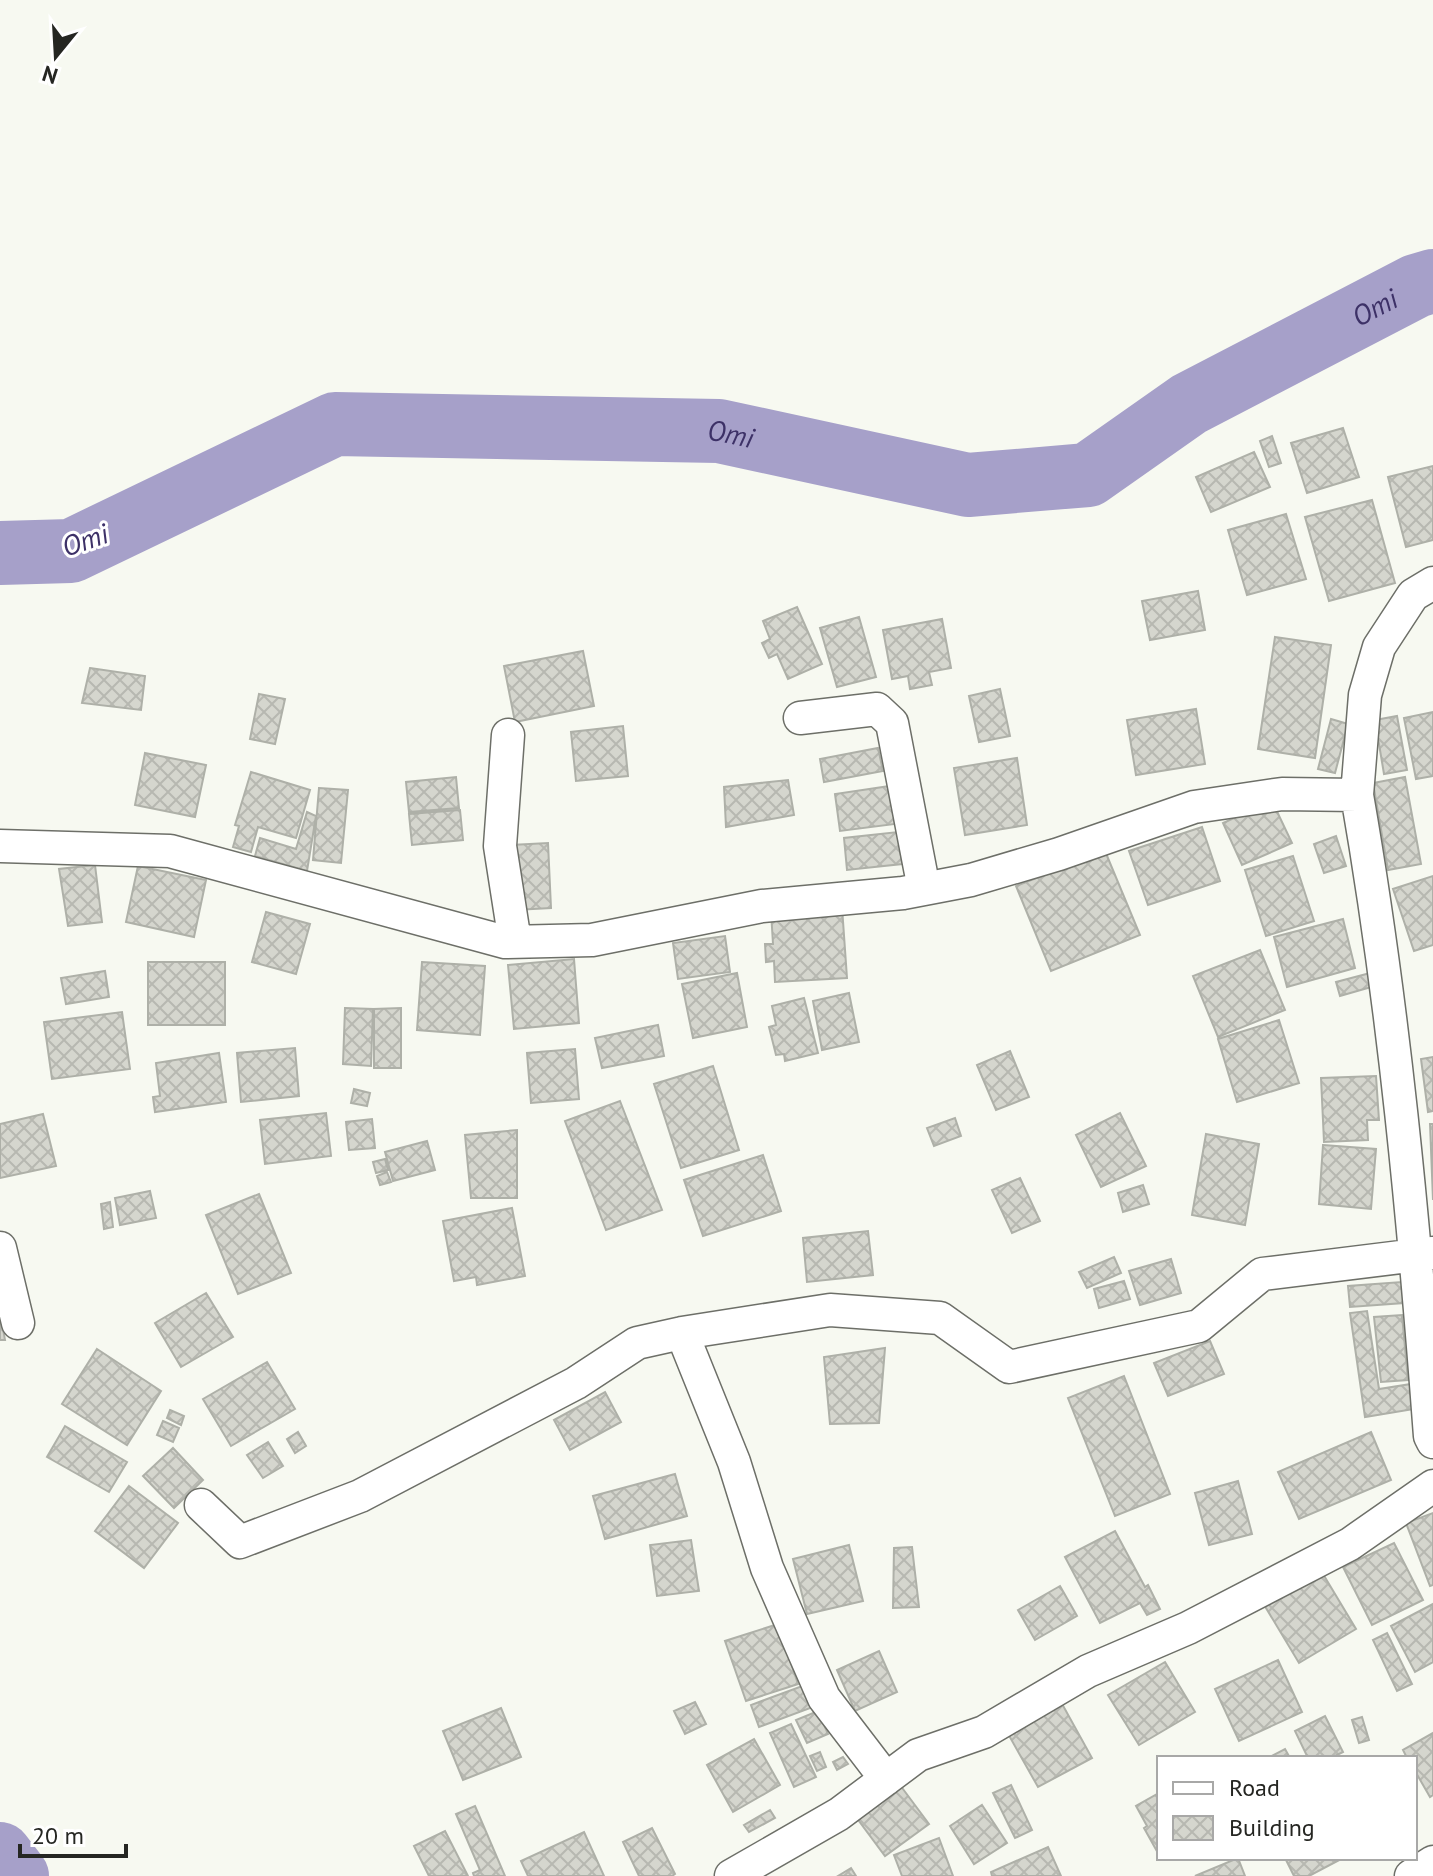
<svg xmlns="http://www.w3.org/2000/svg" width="1433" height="1876" font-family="'PT Sans',sans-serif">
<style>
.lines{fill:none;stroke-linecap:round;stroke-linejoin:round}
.river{stroke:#a6a0c9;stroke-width:64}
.building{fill:url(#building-cross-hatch);stroke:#aeb0a8;stroke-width:2}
.street-casing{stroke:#6d6f68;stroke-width:35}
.street{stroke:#fff;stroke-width:32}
.labels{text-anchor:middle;stroke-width:6;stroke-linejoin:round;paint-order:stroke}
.water-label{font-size:28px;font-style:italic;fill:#3d3167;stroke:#fff}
</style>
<defs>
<pattern id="building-cross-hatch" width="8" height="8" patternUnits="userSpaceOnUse" patternTransform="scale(2)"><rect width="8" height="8" fill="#d5d6ce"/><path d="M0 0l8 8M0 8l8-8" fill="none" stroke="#b7b8b1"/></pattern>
</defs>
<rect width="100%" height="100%" fill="#f7f9f1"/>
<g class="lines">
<g class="river">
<path id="s1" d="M0 553 71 551 335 424 719 431 968 485 1088 475 1189 404 1416 286 1433 281"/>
<path d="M0 1854 17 1876"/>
</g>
</g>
<path class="building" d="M1343 428 1359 477 1307 493 1291 443Z
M1272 436 1281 463 1269 467 1260 441Z
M1254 452 1270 487 1211 512 1196 477Z
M1433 466V540L1406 547 1388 477Z
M1372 500 1395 583 1329 601 1305 517Z
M1286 514 1306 579 1247 595 1228 530Z
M1198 591 1205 630 1150 640 1142 601Z
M797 607 822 664 788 679 777 654 769 658 762 643 770 639 763 621Z
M859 617 876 677 837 687 820 628Z
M942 619 951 668 929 672 932 685 910 689 908 676 892 679 883 630Z
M1275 637 1331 645 1315 758 1258 749Z
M583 651 594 706 515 722 504 666Z
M90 668 145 676 141 710 82 703Z
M1000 689 1010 736 979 742 969 696Z
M259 694 285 699 275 744 250 739Z
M1196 709 1205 764 1136 775 1127 720Z
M1433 712V776L1416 779 1404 718Z
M1397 716 1407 770 1384 774 1375 720Z
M1331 719 1348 724 1335 773 1318 769Z
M623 726 628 776 576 781 571 732Z
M878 748 883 771 824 782 820 759Z
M145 753 206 765 195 817 135 805Z
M1017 758 1027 825 965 835 954 768Z
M251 772 310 790 296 838 258 827 251 852 233 847 239 826 235 825Z
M456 777 459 808 409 812 406 782Z
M1405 777 1421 864 1388 870 1373 783Z
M788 780 794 815 726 827 724 787Z
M890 786 895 824 840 831 835 794Z
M319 788 348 790 341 863 313 860Z
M1272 801 1292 843 1242 865 1223 823Z
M460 810 463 840 412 845 409 814Z
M307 812 316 816 307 871 255 856 260 838 296 849Z
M1202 827 1220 881 1148 905 1129 851Z
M898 832 902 864 847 870 844 838Z
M1336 836 1346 866 1324 873 1314 844Z
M548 843 551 908 515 910 511 845Z
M1105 851 1140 935 1051 971 1016 886Z
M1293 856 1314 921 1266 936 1245 870Z
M95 865 102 922 68 926 59 869Z
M138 866 206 880 194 937 126 922Z
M1433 876V945L1414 951 1393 889Z
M842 907 847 978 775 982 774 961 766 962 765 944H773L771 911Z
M266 912 310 924 296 974 252 962Z
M1343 919 1355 968 1287 987 1274 937Z
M725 936 730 972 678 979 673 943Z
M1260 950 1285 1010 1218 1037 1193 976Z
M574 959 579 1023 514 1029 508 965Z
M148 962H225V1025H148Z
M422 962 485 966 480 1035 417 1030Z
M105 971 109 997 66 1004 61 978Z
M1374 972 1378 985 1340 996 1336 982Z
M737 973 747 1027 693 1038 682 984Z
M849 993 859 1042 822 1050 813 1001Z
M804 998 818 1053 785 1061 784 1054 776 1055 769 1027 776 1025 772 1006Z
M345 1008 373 1009 371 1066 343 1064Z
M401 1008V1068H374V1009Z
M122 1012 130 1069 52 1079 44 1022Z
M1279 1020 1299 1083 1237 1102 1218 1039Z
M658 1025 664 1056 602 1068 595 1038Z
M295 1048 299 1096 241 1102 237 1053Z
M575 1049 579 1099 531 1103 527 1053Z
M1010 1051 1029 1097 996 1110 977 1065Z
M219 1053 226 1102 155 1112 153 1097 160 1096 156 1063Z
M1433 1057V1111L1428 1112 1421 1059Z
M713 1066 739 1150 681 1168 654 1084Z
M1376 1076 1379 1120H1367L1368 1140 1324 1142 1321 1078Z
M354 1089 370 1093 367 1106 351 1103Z
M620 1101 662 1210 606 1230 565 1121Z
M326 1113 331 1156 265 1164 260 1120Z
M1120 1113 1146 1166 1101 1187 1076 1135Z
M43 1114 56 1166 0 1178V1124Z
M955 1118 961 1136 934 1146 927 1128Z
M372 1119 375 1148 349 1150 346 1122Z
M1430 1124H1433V1200Z
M517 1130V1198H471L465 1135Z
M1206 1134 1259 1144 1245 1225 1192 1215Z
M427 1141 435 1170 393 1181 385 1152Z
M1323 1145 1376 1149 1371 1209 1319 1204Z
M763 1155 781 1211 703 1236 684 1180Z
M385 1159 388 1170 376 1173 373 1162Z
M387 1172 391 1182 380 1185 377 1176Z
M1020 1178 1040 1221 1012 1233 992 1190Z
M1143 1185 1149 1204 1123 1212 1118 1193Z
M150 1191 156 1218 120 1225 115 1198Z
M259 1194 291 1273 238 1294 206 1215Z
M110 1202 113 1227 104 1229 101 1204Z
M512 1208 525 1276 477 1285 476 1277 454 1281 443 1221Z
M868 1231 873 1275 807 1282 803 1238Z
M1114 1257 1121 1273 1087 1288 1079 1272Z
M1171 1259 1181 1293 1140 1305 1129 1271Z
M1124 1281 1130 1299 1099 1308 1094 1289Z
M1402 1282 1404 1303 1350 1307 1348 1286Z
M206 1293 233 1337 181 1367 155 1323Z
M0 1311 5 1340H0Z
M1367 1311 1379 1389 1411 1384 1414 1409 1365 1417 1350 1313Z
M1402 1315 1408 1380 1381 1382 1374 1317Z
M1210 1341 1224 1374 1168 1396 1154 1363Z
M885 1348 879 1423 830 1424 824 1357Z
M97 1349 161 1391 127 1445 62 1404Z
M267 1362 295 1409 231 1446 203 1399Z
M1124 1376 1170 1494 1115 1516 1068 1398Z
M605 1392 621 1422 570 1450 554 1420Z
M170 1410 184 1416 181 1425 167 1418Z
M163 1421 179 1428 173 1442 157 1435Z
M65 1426 127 1462 109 1492 47 1457Z
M298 1432 306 1446 295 1453 287 1439Z
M1371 1432 1391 1480 1299 1519 1278 1472Z
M268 1442 283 1466 263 1478 247 1455Z
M173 1448 203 1480 174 1508 143 1476Z
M675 1474 687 1516 605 1539 593 1496Z
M1238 1481 1252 1534 1209 1545 1195 1493Z
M129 1486 178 1523 144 1568 95 1531Z
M1433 1513V1585L1430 1586 1406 1523Z
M1115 1531 1145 1587 1148 1585 1160 1609 1147 1615 1140 1603 1100 1623 1065 1557Z
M691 1540 699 1591 657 1596 650 1545Z
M1394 1543 1423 1600 1372 1625 1343 1567Z
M849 1545 863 1601 807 1614 793 1559Z
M912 1547 919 1607 893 1608 894 1548Z
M1320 1569 1356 1629 1299 1663 1263 1603Z
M1060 1586 1077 1616 1035 1640 1018 1610Z
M1433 1604V1662L1415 1672 1391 1626Z
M778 1624 798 1684 746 1701 725 1641Z
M1387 1633 1412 1684 1397 1691 1373 1640Z
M879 1651 897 1692 855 1711 837 1670Z
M1278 1660 1302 1712 1239 1741 1215 1689Z
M1165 1662 1195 1712 1139 1745 1108 1695Z
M805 1685 813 1707 759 1727 751 1705Z
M695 1702 706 1724 685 1734 674 1711Z
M1061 1702 1092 1758 1038 1787 1007 1732Z
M501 1708 521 1757 463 1780 443 1731Z
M818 1711 828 1734 807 1743 796 1720Z
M1325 1716 1343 1752 1331 1758H1308L1295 1731Z
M1362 1717 1369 1740 1359 1743 1352 1720Z
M791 1724 816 1777 794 1787 770 1733Z
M1433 1733V1795L1430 1797 1415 1771V1758H1407L1403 1750Z
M754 1739 780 1785 733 1812 707 1765Z
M1285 1749 1290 1758H1268Z
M820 1752 826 1767 817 1771 810 1756Z
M843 1757 848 1764 837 1770 833 1762Z
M897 1781 929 1824 885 1856 853 1813Z
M1011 1785 1032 1830 1015 1838 993 1793Z
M1159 1793V1855L1144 1828 1147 1826 1136 1806Z
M982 1805 1007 1843 974 1864 950 1826Z
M475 1806 505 1876H474L473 1873 480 1870 456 1814Z
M770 1810 775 1818 749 1832 744 1825Z
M652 1828 675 1874 672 1876H639L623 1842Z
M445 1831 468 1876H429L414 1846Z
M584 1832 604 1876H528L521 1861Z
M939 1838 953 1876H902L894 1855Z
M1048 1847 1061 1876H992L991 1872Z
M1238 1858 1245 1876H1195Z
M1285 1858H1343L1309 1876H1294Z
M851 1868 856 1876H838Z"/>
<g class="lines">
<defs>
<path id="street" d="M800 718 877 709 892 723 924 889
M508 735 500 846 515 942
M1357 795 1365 695 1379 647 1413 595 1433 583
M0 846 170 851 505 942 592 940 762 906 903 893 971 880 1059 854 1194 807 1282 794 1357 795C1394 1007 1414 1222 1430 1436L1433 1442
M0 1248 18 1323
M682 1333 734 1462 767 1568 824 1698 886 1779
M201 1505 240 1542 360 1496 576 1383 637 1343 682 1333 830 1310 940 1318 1009 1367 1199 1326 1262 1274 1433 1253
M731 1876 839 1814 918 1755 984 1732 1088 1671 1188 1628 1350 1544 1433 1486
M1411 1876 1433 1862"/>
</defs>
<use href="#street" class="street-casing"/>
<use href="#street" class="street"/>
</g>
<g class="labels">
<g class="water-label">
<text dy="10" stroke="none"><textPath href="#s1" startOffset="1456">Omi</textPath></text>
<text dy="10" stroke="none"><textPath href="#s1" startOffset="760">Omi</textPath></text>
<text transform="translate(85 540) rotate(-19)" y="10">Omi</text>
</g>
</g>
<rect x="1157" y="1756" width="260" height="104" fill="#ffffff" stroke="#a8a8a7" stroke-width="2"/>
<rect x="1173" y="1782" width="40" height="12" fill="#ffffff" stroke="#a8a8a7" stroke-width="2"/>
<text x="1229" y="1796" font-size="24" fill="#252622">Road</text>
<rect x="1173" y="1816" width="40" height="24" fill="url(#building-cross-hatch)" stroke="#a8a8a7" stroke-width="2"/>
<text x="1229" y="1836" font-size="24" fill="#252622">Building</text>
<g transform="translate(56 56) rotate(198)" stroke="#ffffff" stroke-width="6" paint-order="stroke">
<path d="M0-6L14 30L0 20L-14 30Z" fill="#252622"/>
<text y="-12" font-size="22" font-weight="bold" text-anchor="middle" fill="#252622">N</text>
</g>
<path d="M20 1844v12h106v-12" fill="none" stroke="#252622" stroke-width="4"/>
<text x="32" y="1844" font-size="24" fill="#252622" stroke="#ffffff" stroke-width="6" paint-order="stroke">20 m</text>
</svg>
